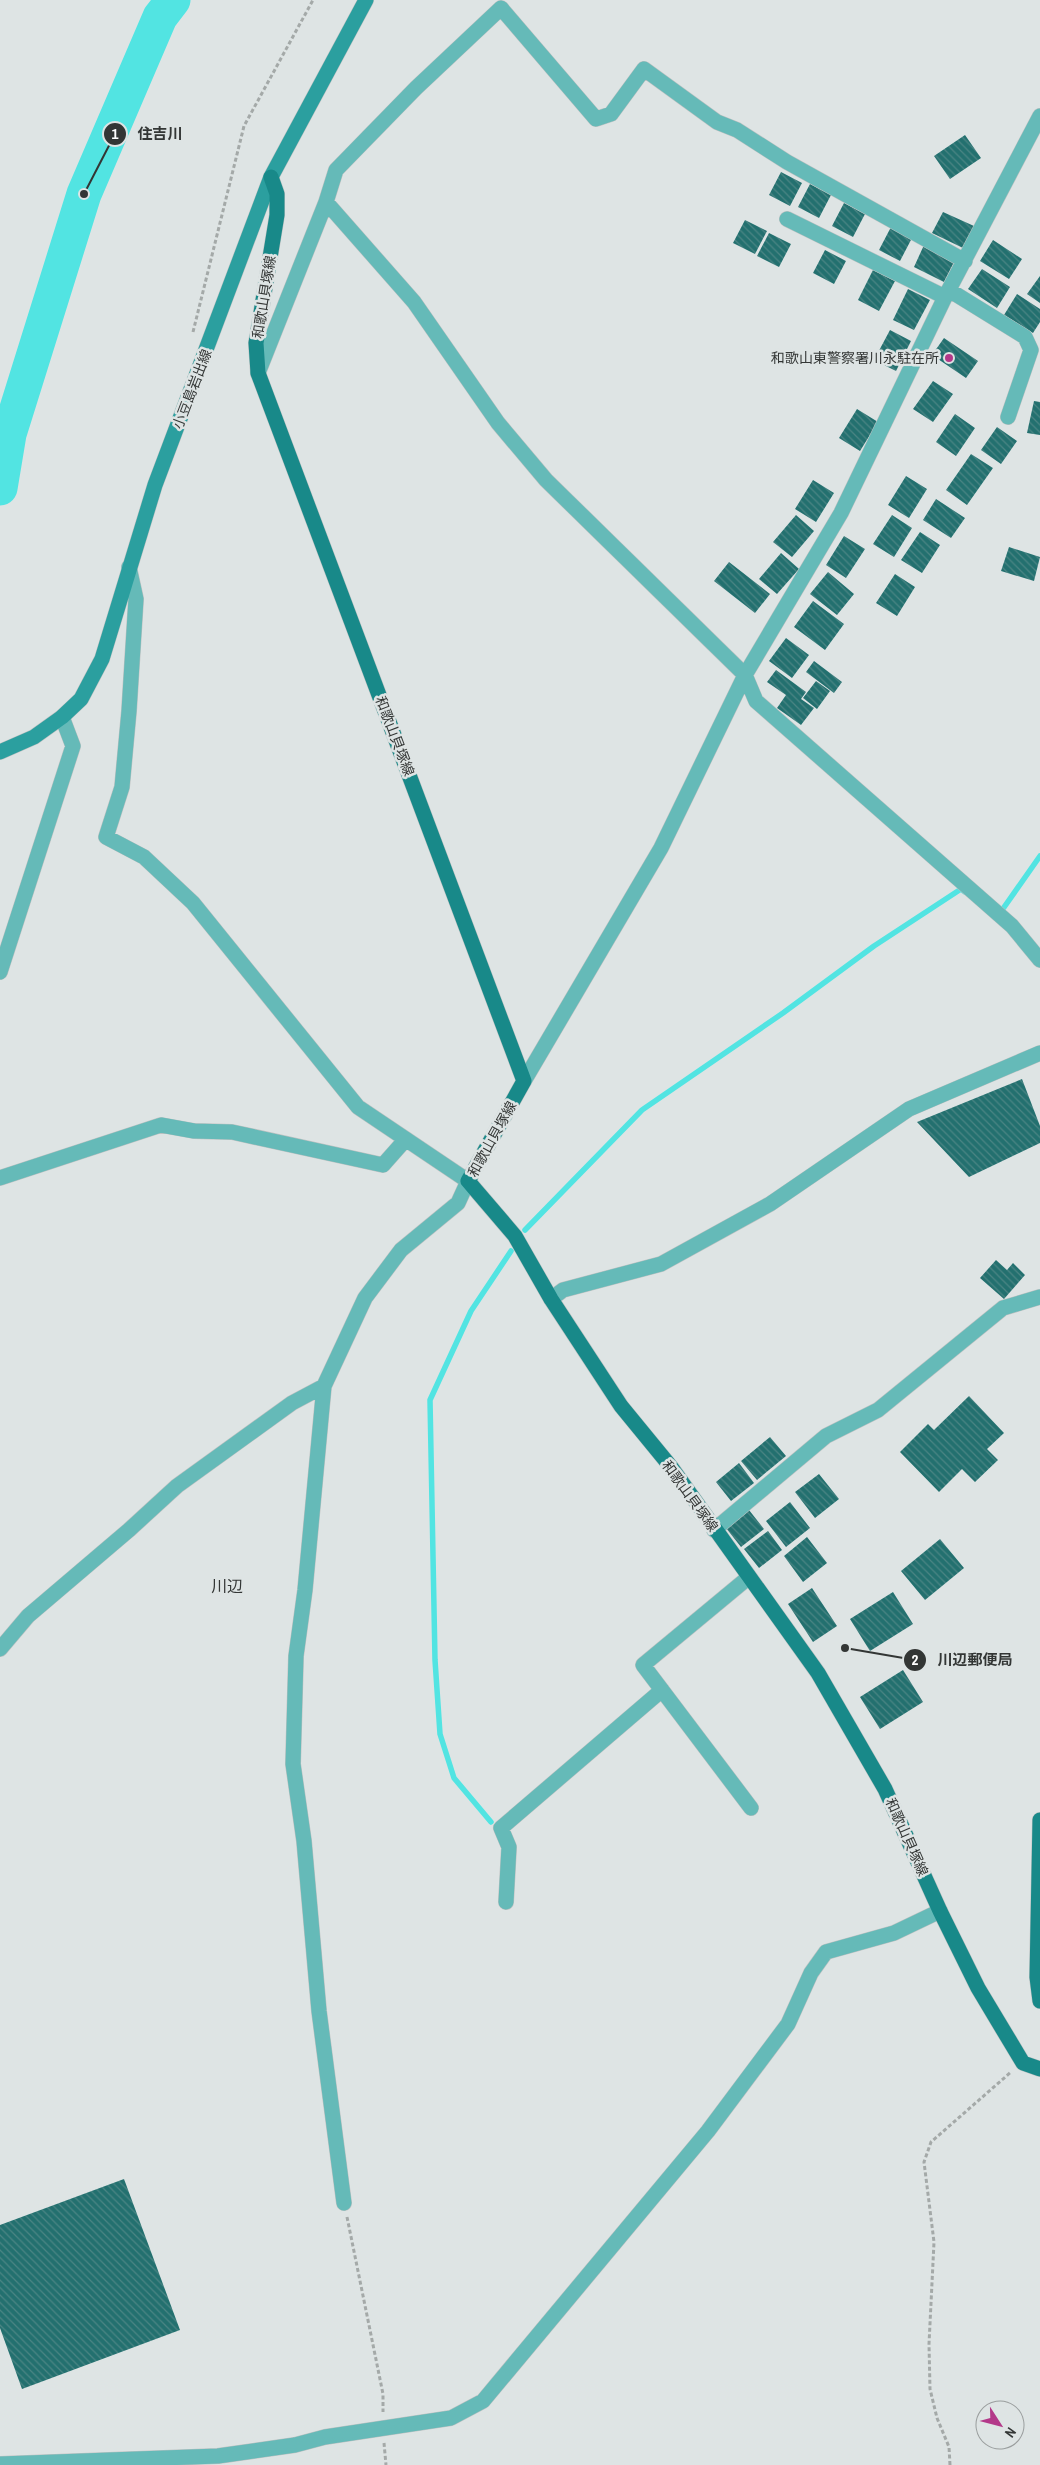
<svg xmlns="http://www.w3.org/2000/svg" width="1040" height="2465" font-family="'Archivo Narrow','Noto Sans JP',sans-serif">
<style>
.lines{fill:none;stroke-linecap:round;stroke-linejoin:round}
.stream{stroke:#52e4e2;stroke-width:5.5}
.river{stroke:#52e4e2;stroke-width:35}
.building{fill:url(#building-back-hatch)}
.minor-casing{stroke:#bcc1c1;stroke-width:16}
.secondary-casing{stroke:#bcc1c1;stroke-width:16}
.primary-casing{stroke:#bcc1c1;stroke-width:16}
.path{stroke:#a4a9a8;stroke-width:3;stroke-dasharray:4 2.5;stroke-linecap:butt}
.minor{stroke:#65bab8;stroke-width:15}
.secondary{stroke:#2b9f9f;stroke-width:15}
.primary{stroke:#188989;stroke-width:15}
.poi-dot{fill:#b33889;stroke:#dee4e4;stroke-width:2}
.labels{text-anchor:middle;stroke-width:5;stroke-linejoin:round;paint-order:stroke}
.street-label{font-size:14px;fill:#333635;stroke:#dee4e4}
.poi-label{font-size:14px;fill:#333635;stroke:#dee4e4;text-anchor:end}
.quarter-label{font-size:16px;fill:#333635;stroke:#dee4e4}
.leader{fill:none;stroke:#333635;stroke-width:2}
.callout-dot{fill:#333635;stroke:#dee4e4;stroke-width:2}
.mark-label{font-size:15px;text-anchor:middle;font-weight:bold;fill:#fff}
.callout-label{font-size:15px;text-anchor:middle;font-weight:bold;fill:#333635;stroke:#dee4e4;stroke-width:5;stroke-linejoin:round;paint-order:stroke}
</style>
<defs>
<pattern id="building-back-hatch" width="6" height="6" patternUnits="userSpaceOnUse" patternTransform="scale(1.25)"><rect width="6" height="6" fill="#23706f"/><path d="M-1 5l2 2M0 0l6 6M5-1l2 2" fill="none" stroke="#4b8584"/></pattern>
</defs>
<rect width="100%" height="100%" fill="#dee4e4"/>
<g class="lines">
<path class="stream" d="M1000 913 1040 856
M525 1230 642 1110 783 1013 874 946 961 889 965 892
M491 1822 454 1778 440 1734 435 1660 430 1400 471 1311 511 1251"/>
<path class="river" d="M0 488 9 434 84 194 160 17 173 0"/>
</g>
<path class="building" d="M965 135 981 158 950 179 934 156Z
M781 172 802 183 790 206 769 195Z
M810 184 831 195 819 218 798 207Z
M844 203 865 214 853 237 832 226Z
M943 212 974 226 963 248 932 233Z
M745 220 767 231 755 254 733 243Z
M891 227 912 238 900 261 879 250Z
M769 233 791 244 779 267 757 256Z
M993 240 1022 259 1009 279 980 261Z
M924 245 955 260 944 282 914 267Z
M825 250 846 261 834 284 813 273Z
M982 269 1010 287 997 308 968 289Z
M873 270 895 281 879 311 858 300Z
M1040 276V303L1027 294Z
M908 289 930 300 914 330 893 320Z
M1017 294 1040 309V322L1033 333 1004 315Z
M890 330 911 341 896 371 874 360Z
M944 338 978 361 966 378 932 355Z
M933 381 953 394 933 422 913 409Z
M1034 401 1040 402V435L1027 433Z
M857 409 878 422 860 451 839 438Z
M955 414 975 428 956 456 936 442Z
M997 427 1017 441 1001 464 981 450Z
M971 454 993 468 967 505 946 490Z
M906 476 927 489 909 518 888 505Z
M813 480 834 493 816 522 795 509Z
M936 499 965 518 951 538 923 520Z
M796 515 814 531 792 557 773 542Z
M892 515 912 528 894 557 873 544Z
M920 532 940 545 922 573 901 560Z
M844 536 865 549 846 578 826 565Z
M1009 547 1040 557 1034 581 1001 571Z
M781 553 799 569 777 594 759 579Z
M729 562 770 594 755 613 714 581Z
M828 572 854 594 837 615 810 594Z
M895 574 915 587 897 616 876 603Z
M813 601 844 624 825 650 794 627Z
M786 638 809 655 792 678 769 661Z
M814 661 842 682 834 693 806 672Z
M776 670 806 692 801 699 814 708 801 725 777 708 786 695 767 682Z
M816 681 830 691 817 709 803 698Z
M1022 1079 1040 1126V1143L969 1177 917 1122Z
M996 1260 1007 1270 1013 1263 1025 1275 1004 1299 980 1278Z
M969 1396 1004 1433 987 1449 998 1460 975 1482 962 1469 939 1492 900 1452 928 1424 934 1430Z
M770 1437 786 1456 757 1480 741 1461Z
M739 1463 754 1483 731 1501 716 1482Z
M819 1474 839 1499 815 1518 795 1492Z
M790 1502 810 1528 786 1547 766 1521Z
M749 1510 764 1529 741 1547 726 1528Z
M768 1531 782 1550 759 1568 744 1549Z
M807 1537 827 1563 803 1582 784 1556Z
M940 1539 964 1568 925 1600 901 1571Z
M812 1588 837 1626 813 1642 788 1604Z
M893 1592 913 1624 870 1651 850 1619Z
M903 1670 923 1702 880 1729 860 1697Z
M124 2179 180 2330 22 2389 0 2328V2225Z"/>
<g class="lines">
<defs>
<path id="minor" d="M326 202 414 302 498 423 546 480 745 675 756 701 1012 926 1040 960
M787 219 945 297
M949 290 1025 337 1031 350 1008 417
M258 373 326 202 336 170 416 88 501 8 596 119 611 114 644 69 717 122 737 130 787 162 965 261
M129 567 136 599 129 711 122 787 106 837 144 857 193 903 358 1107 468 1181 458 1203 401 1250 365 1298 324 1386 305 1590 296 1656 293 1764 304 1841 319 2011 344 2203
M0 972 73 746 62 717
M524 1081 661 848 745 675 841 513 945 297 1040 116
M0 1178 161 1125 194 1131 232 1132 383 1165 406 1139
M551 1299 563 1290 661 1264 770 1204 909 1109 1040 1053
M714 1530 826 1436 878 1410 1003 1308 1040 1297
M749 1577 643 1665 751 1808
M0 1649 28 1616 129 1530 177 1486 292 1403 324 1386
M506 1902 509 1847 501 1828 662 1690
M0 2464 218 2456 295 2445 325 2437 451 2418 483 2401 708 2131 788 2024 811 1973 826 1952 894 1933 940 1911"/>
<path id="secondary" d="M0 752 34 737 62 717 81 699 102 659 155 485 271 177 366 0"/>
<path id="primary" d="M271 177 277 194V215L256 343 258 373 524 1081 468 1181 515 1236 551 1299 621 1406 671 1467 818 1673 885 1789 940 1911 978 1988 1023 2063 1040 2069
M1040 1820 1037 1977 1040 2001"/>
</defs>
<use href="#minor" class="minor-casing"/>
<use href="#secondary" class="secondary-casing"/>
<use href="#primary" class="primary-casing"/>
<path class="path" d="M193 332 244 126 313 0
M347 2217 383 2394V2412
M384 2443 386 2465
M950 2465 949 2447 937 2418 930 2389 929 2344 934 2242 924 2162 931 2142 1011 2072"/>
<use href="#minor" class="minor"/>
<use href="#secondary" class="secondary"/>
<use href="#primary" class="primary"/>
</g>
<circle class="poi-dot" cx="949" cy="358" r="5"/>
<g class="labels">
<g class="street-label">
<text transform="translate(264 297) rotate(-81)" y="5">和歌山貝塚線</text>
<text transform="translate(192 389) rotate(-69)" y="5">小豆島岩出線</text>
<text transform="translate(395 736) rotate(69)" y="5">和歌山貝塚線</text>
<text transform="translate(492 1139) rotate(-61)" y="5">和歌山貝塚線</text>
<text transform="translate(690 1496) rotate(54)" y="5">和歌山貝塚線</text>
<text transform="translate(907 1837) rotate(66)" y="5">和歌山貝塚線</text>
</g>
<g class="poi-label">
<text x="939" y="363">和歌山東警察署川永駐在所</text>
</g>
<g class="quarter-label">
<text x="227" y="1592">川辺</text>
</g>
</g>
<path class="leader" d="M84 194L115 134M845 1648L915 1660"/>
<g class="callout-dot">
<circle cx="84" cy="194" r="5"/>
<circle cx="845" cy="1648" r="5"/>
<circle cx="115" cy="134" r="12"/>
<circle cx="915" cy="1660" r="12"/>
</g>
<g class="mark-label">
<text x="115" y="139">1</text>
<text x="915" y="1665">2</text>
</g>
<g class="callout-label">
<text x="160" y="139">住吉川</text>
<text x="975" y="1665">川辺郵便局</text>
</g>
<g transform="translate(1000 2425) rotate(126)"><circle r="24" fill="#dee4e4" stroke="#9a9e9e"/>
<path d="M0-4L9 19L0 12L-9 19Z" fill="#b33889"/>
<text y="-8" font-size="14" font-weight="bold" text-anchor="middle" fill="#333635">N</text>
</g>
</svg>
